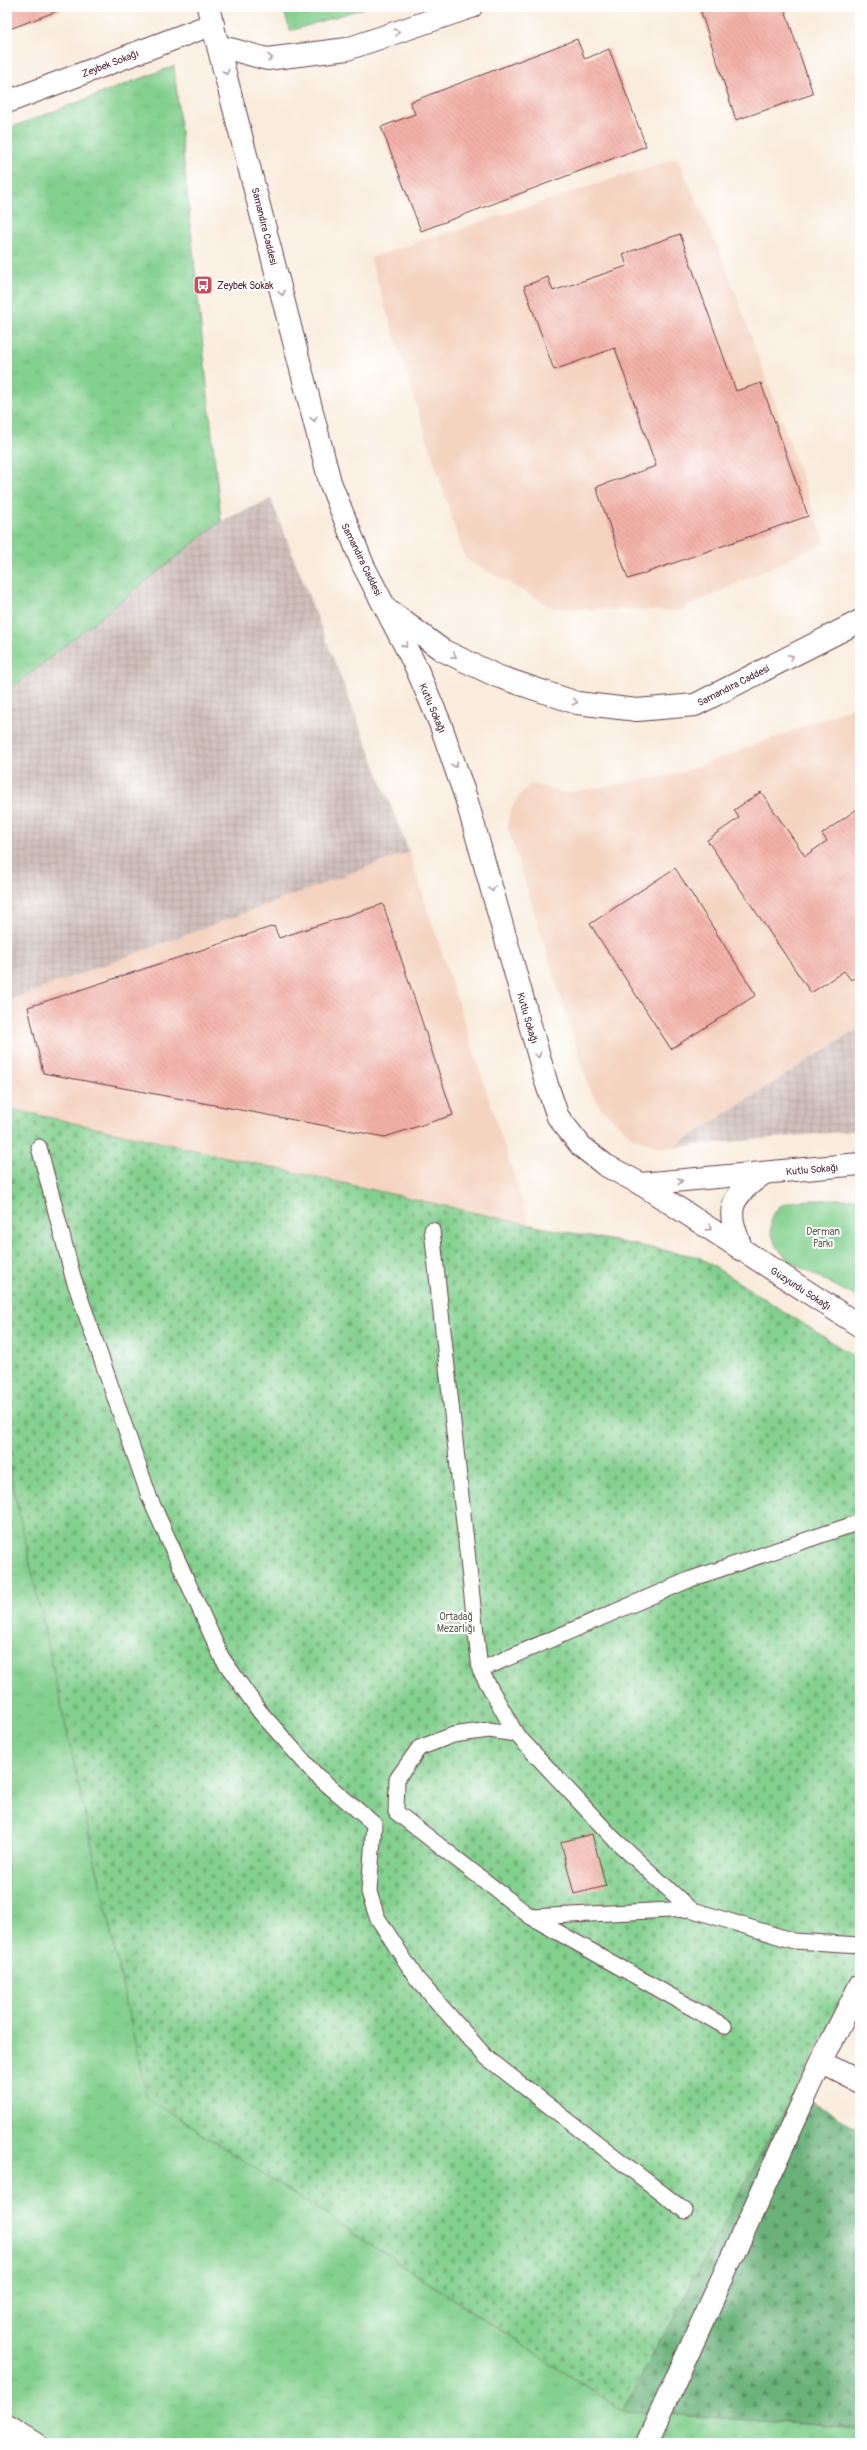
<svg xmlns="http://www.w3.org/2000/svg" width="867" height="2450" font-family="Pangolin,sans-serif">
<style>
.built{fill:#f4d3c0}
.industrial{fill:url(#industrial-grid)}
.grass{fill:url(#grass-tufts);stroke:#66785d}
.forest{fill:url(#forest-firs);stroke:#5a6852}
.cemetery{fill:url(#cemetery-stones);stroke:#66785d}
.park{fill:#83d08f;stroke:#66785d}
.building{fill:url(#building-back-hatch)}
.lines{fill:none;stroke-linecap:round;stroke-linejoin:round}
.lane-casing{stroke:#643e46;stroke-width:17}
.street-casing{stroke:#643e46;stroke-width:24}
.secondary-casing{stroke:#643e46;stroke-width:24}
.lane{stroke:#fff;stroke-width:15}
.street{stroke:#fff;stroke-width:22}
.secondary{stroke:#fff;stroke-width:22}
.oneway{stroke:#ae9aa0}
.labels{text-anchor:middle;stroke-width:4;stroke-linejoin:round;paint-order:stroke}
.street-label{font-size:10px;fill:#4a1f2b;stroke:#fff}
.poi-label{font-size:10px;fill:#4a1f2b;stroke:#fff;text-anchor:start}
.park-label{font-size:10px;fill:#5e5d4e;stroke:#fff}
</style>
<defs>
<pattern id="industrial-grid" width="8" height="8" patternUnits="userSpaceOnUse"><rect width="8" height="8" fill="#d0c0bc"/><path d="M0 4h8M4 0v8" fill="none" stroke="#b4a5a2"/></pattern>
<pattern id="grass-tufts" width="24" height="20" patternUnits="userSpaceOnUse"><rect width="24" height="20" fill="#83d08f"/><path d="M3 7l-1-3M5 7V3M7 7l1-3M15 17l-1-3M17 17v-4M19 17l1-3" fill="none" stroke="#73b27c"/></pattern>
<pattern id="forest-firs" width="22" height="20" patternUnits="userSpaceOnUse"><rect width="22" height="20" fill="#6ab27a"/><path d="M5 1l3.5 6h-7zM16 11l3.5 6h-7z" fill="#599064"/></pattern>
<pattern id="cemetery-stones" width="16" height="16" patternUnits="userSpaceOnUse"><rect width="16" height="16" fill="#83d08f"/><path d="M2 7V4a2 2 0 0 1 4 0v3zM10 15v-3a2 2 0 0 1 4 0v3z" fill="#73b27c"/></pattern>
<pattern id="building-back-hatch" width="6" height="6" patternUnits="userSpaceOnUse"><rect width="6" height="6" fill="#f3b1a7"/><path d="M-1 5l2 2M0 0l6 6M5-1l2 2" fill="none" stroke="#d29890"/></pattern>
</defs>
<rect width="100%" height="100%" fill="#fff"/>
<filter id="ink" filterUnits="userSpaceOnUse"><feTurbulence type="fractalNoise" baseFrequency=".025" numOctaves="2"/><feDisplacementMap in="SourceGraphic" scale="8" xChannelSelector="R" yChannelSelector="G"/><feConvolveMatrix kernelMatrix="1 2 1 2 8 2 1 2 1" color-interpolation-filters="sRGB"/></filter>
<filter id="wash" filterUnits="userSpaceOnUse"><feTurbulence type="fractalNoise" baseFrequency=".012" numOctaves="4" result="noise"/><feDisplacementMap in="SourceGraphic" scale="16" xChannelSelector="R" yChannelSelector="G"/><feGaussianBlur stdDeviation="0.9" result="paint"/><feColorMatrix in="noise" values="0 0 0 0 0 0 0 0 0 0 0 0 0 0 0 0 0 1.4 0 .05"/><feComposite in="paint" operator="in"/></filter>
<g filter="url(#wash)">
<rect width="100%" height="100%" fill="#f9ecdc"/>
<path class="built" d="M677 158 725 264 825 542 678 611 554 608 465 559 370 258Z
M860 705V1027L674 1147H658L632 1137 601 1108 590 1091 508 828 510 811 520 794 531 784 565 793 678 774Z
M409 852 530 1225 7 1108V1001Z"/>
<path class="industrial" d="M271 499 409 852 7 1001V693L221 521Z
M860 1027V1130L674 1147Z"/>
<path class="grass" d="M283 7H367L290 31Z
M174 66 221 521 7 692V129Z
M7 1458 147 2097 623 2411 860 2428V2443H7Z"/>
<path class="forest" d="M794 2091 860 2130V2428L623 2411Z"/>
<path class="cemetery" d="M7 1108 530 1225 699 1257 860 1360V1968L623 2411 147 2097 7 1458Z"/>
<path class="park" d="M860 1198V1299L789 1261 777 1248 771 1232V1217L780 1206 794 1201Z"/>
<g id="blocks">
<path class="building" d="M7 7H68L7 30Z
M705 7H784L813 94 736 120 700 9Z
M577 39 585 59 609 49 646 146 421 231 381 127 415 114 410 102Z
M680 234 736 391 761 383 808 516 628 579 596 487 656 466 615 348 554 370 524 286 548 277 553 291 627 266 623 254Z
M761 792 805 856 827 841 822 834 860 807V974L851 980 844 971 811 993 707 840 739 818 734 810Z
M675 868 756 995 671 1049 590 924Z
M383 904 453 1115 385 1137 43 1073 28 1007 274 926 279 938Z
M592 1834 606 1886 574 1894 561 1842Z"/>
</g>
</g>
<g filter="url(#ink)">
<use href="#blocks" fill-opacity="0" stroke="#643e46" stroke-width="1"/>
<g class="lines">
<defs>
<path id="lane" d="M39 1147 73 1277 150 1499 222 1658 260 1712 316 1775 374 1824
M432 1230 480 1670 516 1734
M480 1670 691 1579 860 1522
M374 1824 369 1892 377 1917 417 1979 486 2057 685 2211
M690 1909 614 1839 516 1734 489 1730 453 1735 419 1748 397 1779 396 1812 531 1917 690 1909 794 1941 860 1945
M531 1917 724 2026"/>
<path id="street" d="M219 46 267 59 347 49 471 7
M7 102 213 24
M641 1184 860 1326
M742 1250C726 1209 727 1200 764 1173
M821 2062 860 2082
M7 2426 35 2443
M647 2443 821 2062 860 1985"/>
<path id="secondary" d="M208 7 330 482 363 565 415 665 440 723 466 798 547 1085 558 1117 581 1146 605 1165 641 1184 860 1164
M392 613 442 650 497 676 577 703 637 710 695 705 860 621"/>
</defs>
<use href="#lane" class="lane-casing"/>
<use href="#street" class="street-casing"/>
<use href="#secondary" class="secondary-casing"/>
<use href="#lane" class="lane"/>
<use href="#street" class="street"/>
<use href="#secondary" class="secondary"/>
</g>
<defs><path id="oneway-chevron" d="M-2-3.5L2.5 0L-2 3.5" fill="none" stroke-width="1.6" stroke-linecap="round" stroke-linejoin="round"/></defs>
<g class="oneway">
<use href="#oneway-chevron" transform="translate(397 32) rotate(-19)"/>
<use href="#oneway-chevron" transform="translate(270 58) rotate(-1)"/>
<use href="#oneway-chevron" transform="translate(226 72) rotate(76)"/>
<use href="#oneway-chevron" transform="translate(282 293) rotate(76)"/>
<use href="#oneway-chevron" transform="translate(314 419) rotate(76)"/>
<use href="#oneway-chevron" transform="translate(405 645) rotate(64)"/>
<use href="#oneway-chevron" transform="translate(454 656) rotate(26)"/>
<use href="#oneway-chevron" transform="translate(791 657) rotate(-27)"/>
<use href="#oneway-chevron" transform="translate(575 702) rotate(14)"/>
<use href="#oneway-chevron" transform="translate(455 765) rotate(71)"/>
<use href="#oneway-chevron" transform="translate(492 889) rotate(74)"/>
<use href="#oneway-chevron" transform="translate(538 1055) rotate(74)"/>
<use href="#oneway-chevron" transform="translate(680 1181) rotate(-5)"/>
<use href="#oneway-chevron" transform="translate(709 1228) rotate(33)"/>
</g>
</g>
<defs>
<symbol id="bus-square" viewBox="-11 -11 22 22"><rect x="-9" y="-9" width="18" height="18" rx="4" fill="#d1495b" stroke="#fff"/><path d="M-5-6H5V4H4V6H2V4H-2V6H-4V4H-5ZM-3.5-4V0h7V-4ZM-3.5 1.2v1.5H-2V1.2ZM2 1.2v1.5H3.5V1.2Z" fill="#fff"/></symbol>
</defs>
<g fill-rule="evenodd">
<use href="#bus-square" x="192" y="274" width="22" height="22"/>
</g>
<g class="labels">
<g class="street-label">
<text transform="translate(110 63) rotate(-21)" y="4">Zeybek Sokağı</text>
<text transform="translate(265 226) rotate(76)" y="4">Samandıra Caddesi</text>
<text transform="translate(362 559) rotate(64)" y="4">Samandıra Caddesi</text>
<text transform="translate(733 685) rotate(-27)" y="4">Samandıra Caddesi</text>
<text transform="translate(433 708) rotate(67)" y="4">Kutlu Sokağı</text>
<text transform="translate(528 1018) rotate(74)" y="4">Kutlu Sokağı</text>
<text transform="translate(812 1169) rotate(-5)" y="4">Kutlu Sokağı</text>
<text transform="translate(801 1288) rotate(33)" y="4">Güzyurdu Sokağı</text>
</g>
<g class="poi-label">
<text x="217" y="289">Zeybek Sokak</text>
</g>
<g class="park-label">
<text x="823" y="1235">Derman<tspan x="823" dy="12">Parkı</tspan></text>
<text x="456" y="1620">Ortadağ<tspan x="456" dy="12">Mezarlığı</tspan></text>
</g>
</g>
<rect width="867" height="2450" fill="none" stroke="#fff" stroke-width="24"/>
</svg>
